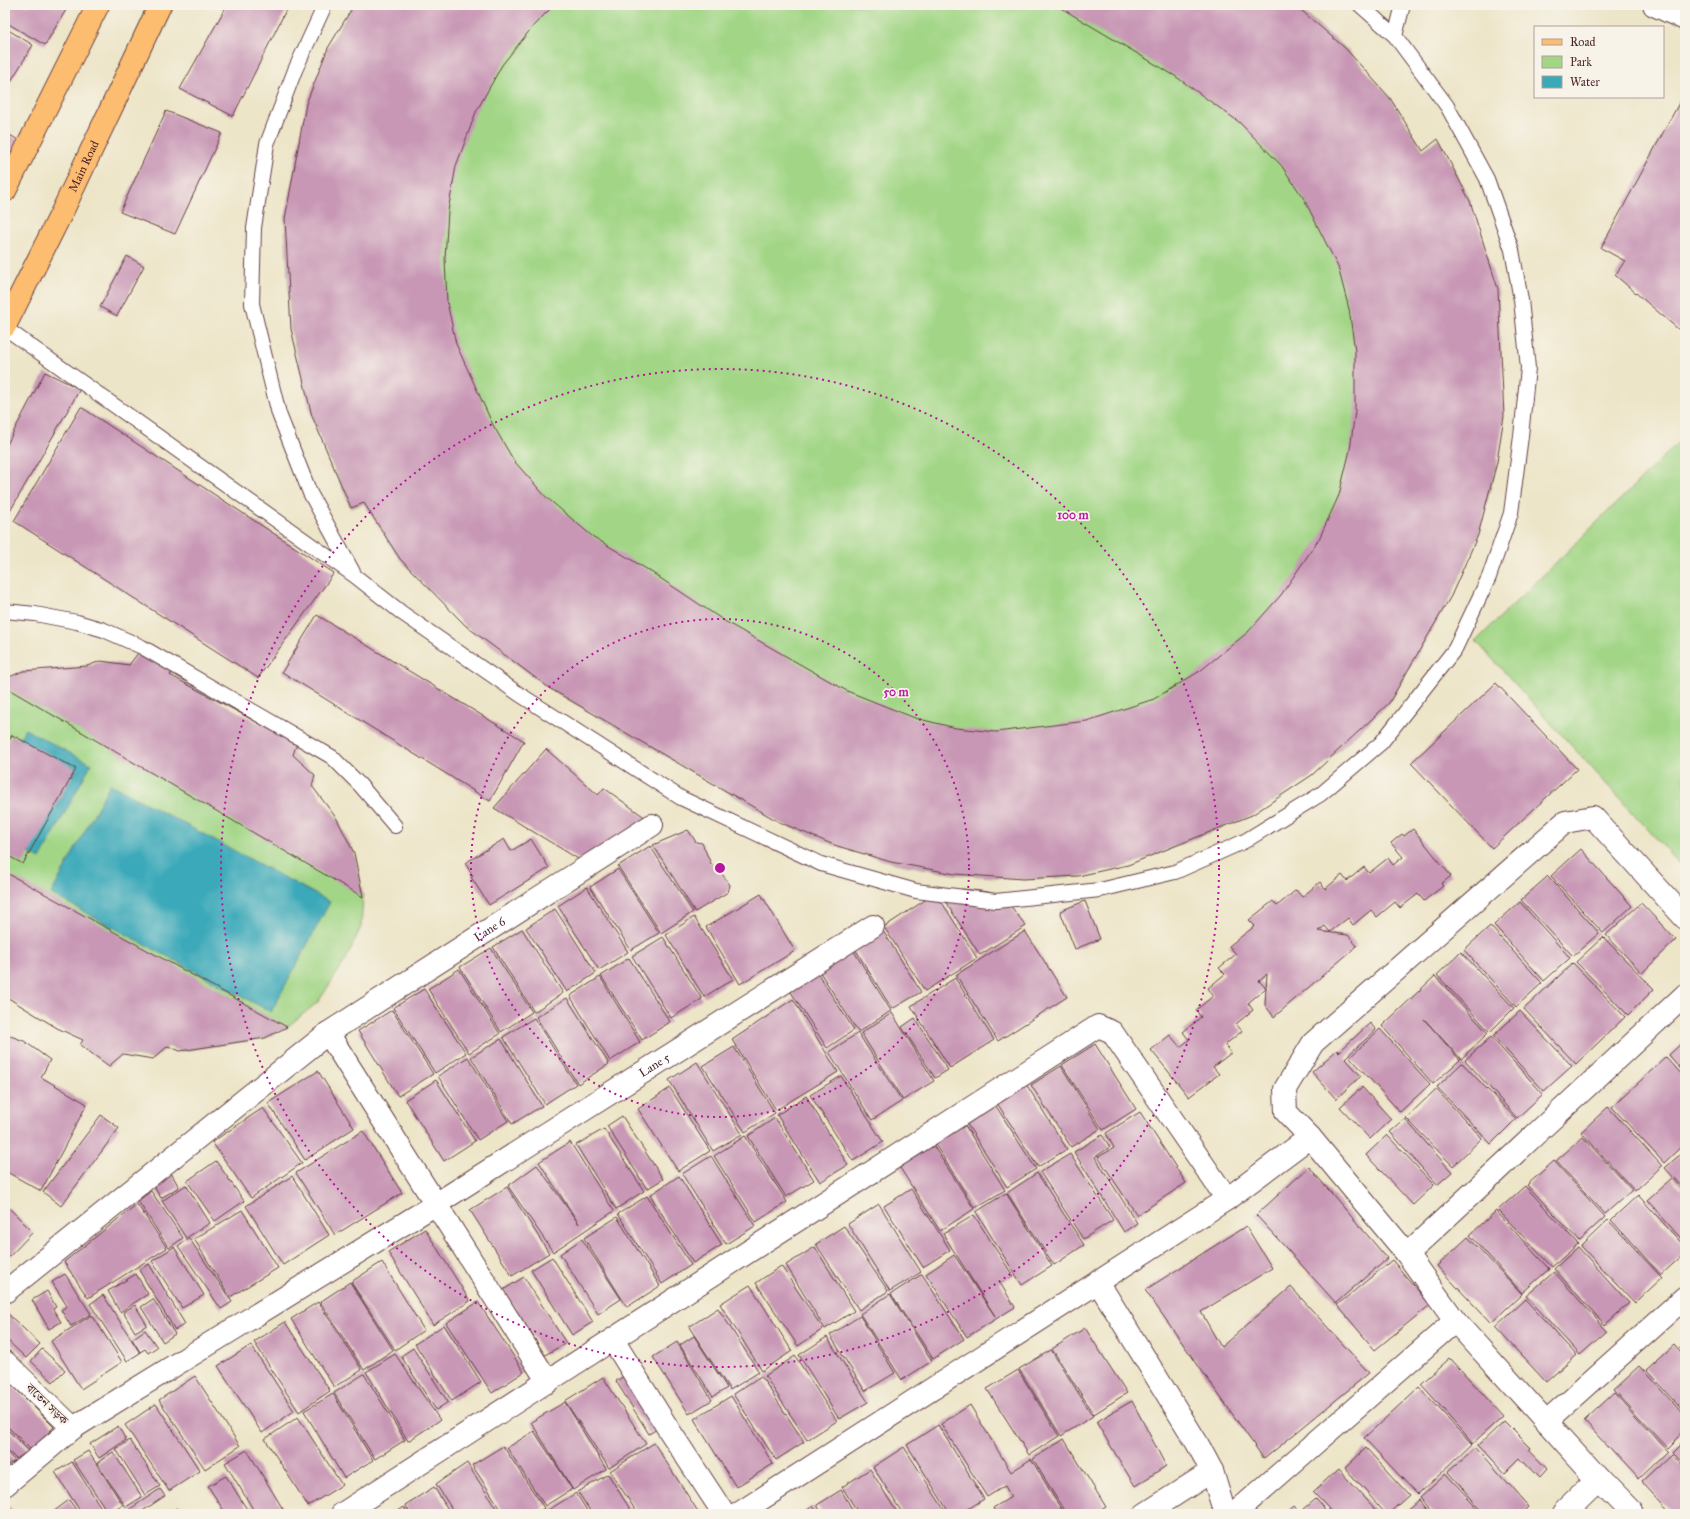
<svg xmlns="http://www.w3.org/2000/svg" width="1690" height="1519" font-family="'IM FELL Great Primer','Noto Serif Bengali',serif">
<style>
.green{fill:#a2d686;stroke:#767a58}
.water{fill:#3aa9b9;stroke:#426472}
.building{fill:#c897b5}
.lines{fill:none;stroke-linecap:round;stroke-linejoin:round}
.service-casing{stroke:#623d43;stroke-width:16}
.minor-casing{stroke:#623d43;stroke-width:24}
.tertiary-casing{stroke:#623d43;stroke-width:24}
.primary-casing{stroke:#623d43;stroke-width:24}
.service{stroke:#fff;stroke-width:14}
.minor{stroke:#fff;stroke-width:22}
.tertiary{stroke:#fff;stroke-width:22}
.primary{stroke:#fcbd6f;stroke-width:22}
.ring{fill:none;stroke:#b5179e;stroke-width:2;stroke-dasharray:2 4}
.labels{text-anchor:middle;stroke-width:3.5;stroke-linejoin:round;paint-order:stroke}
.street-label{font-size:12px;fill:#4a1f2b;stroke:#f7f3e8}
.centre{fill:#b5179e;stroke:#f7f3e8;stroke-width:2}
.ring-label{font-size:12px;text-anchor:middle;font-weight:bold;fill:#b5179e;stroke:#f7f3e8;stroke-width:3.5;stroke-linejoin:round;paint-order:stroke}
</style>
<rect width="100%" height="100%" fill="#f7f3e8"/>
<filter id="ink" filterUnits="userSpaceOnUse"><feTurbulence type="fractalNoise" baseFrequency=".025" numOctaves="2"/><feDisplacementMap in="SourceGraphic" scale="8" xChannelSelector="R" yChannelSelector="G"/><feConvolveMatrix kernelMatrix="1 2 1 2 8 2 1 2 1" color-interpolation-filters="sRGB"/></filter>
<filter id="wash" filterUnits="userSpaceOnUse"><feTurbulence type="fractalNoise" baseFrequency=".012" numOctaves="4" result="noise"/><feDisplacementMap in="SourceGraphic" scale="16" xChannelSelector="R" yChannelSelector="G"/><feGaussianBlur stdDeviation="0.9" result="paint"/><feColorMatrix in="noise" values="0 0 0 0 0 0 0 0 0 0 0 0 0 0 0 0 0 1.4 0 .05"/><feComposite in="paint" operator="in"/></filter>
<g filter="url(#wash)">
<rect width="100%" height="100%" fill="#ede5c8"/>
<path class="green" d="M354 5H1295L1345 48 1390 98 1423 151 1438 139 1470 201 1497 462 1478 535 1451 596 1389 703 1312 775 1252 815 1128 865 1078 876 1023 879 955 874 891 862 834 845 779 822 549 688 466 626 400 559 364 503 351 508 312 416 291 329 285 219 328 48Z
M1685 436V870L1476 641Z
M174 669 170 675 261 725 266 721 293 755 315 775 312 786 337 819 354 853 363 897 361 927 345 961 318 1002 287 1027 265 1038 180 1051 168 1046 153 1059 123 1054 109 1066 80 1045 83 1040 5 996V679Z"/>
<path class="water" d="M25 729 91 764 40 859 5 840V765Z
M110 784 330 902 271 1012 51 894Z"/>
<g id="blocks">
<path class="building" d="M5 5H69L45 45 5 22Z
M227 5H277L286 10 233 116 180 89Z
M354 5H554L534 25 502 65 476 112 456 166 448 211 445 259 447 302 456 344 493 425 514 461 546 497 592 536 645 568 726 622 847 691 915 718 956 728 996 732 1087 721 1154 699 1200 671 1248 632 1281 595 1319 539 1339 495 1350 450 1355 411V351L1349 309 1338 267 1304 199 1281 165 1239 122 1175 76 1056 5H1295L1345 48 1390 98 1423 151 1438 139 1470 201 1498 289 1504 416 1497 462 1478 535 1451 596 1389 703 1312 775 1252 815 1128 865 1078 876 1023 879 955 874 891 862 834 845 779 822 549 688 466 626 400 559 364 503 351 508 312 416 291 329 285 219 306 104 328 48Z
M5 28 33 45 5 91Z
M1685 92V323L1678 329 1615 275 1625 261 1601 248Z
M166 111 222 133 175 234 120 212Z
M5 132 23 143 5 173Z
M127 256 144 266 117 316 100 307Z
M45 372 80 389 5 520V448Z
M81 407 334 573 258 678 14 521Z
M317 615 524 741 490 801 282 672Z
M141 649 174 669 170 675 262 725 266 721 298 740 293 755 315 775 312 786 337 819 354 853 363 897 5 687V679L23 671 87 666 101 661 129 665Z
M1496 683 1577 769 1492 848 1411 763Z
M12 735 76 769 23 864 5 854V748Z
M546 749 598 795 604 788 650 821 580 860 494 808Z
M1413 829 1451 876 1441 884 1443 886 1424 901 1418 894 1400 908 1395 902 1377 917 1371 910 1353 925 1348 918 1330 932 1325 926 1318 931 1348 935 1357 946 1274 1017 1265 1005 1267 974 1259 981 1266 988 1248 1003 1253 1010 1236 1024 1242 1031 1225 1045 1231 1053 1213 1067 1219 1074 1189 1097 1151 1050 1170 1035 1180 1047 1189 1040 1183 1032 1201 1017 1196 1010 1213 996 1208 988 1225 974 1219 968 1236 954 1229 946 1255 926 1249 920 1273 901 1277 906 1296 890 1302 897 1320 882 1325 889 1342 875 1347 881 1364 867 1369 873 1388 858 1393 865 1403 857 1391 843 1402 834 1404 836Z
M688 830 696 842 702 843 711 864 717 867 730 885 728 892 695 912 653 845Z
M504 839 511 851 531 839 549 868 489 905 471 877 473 876 465 863Z
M650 846 693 912 661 933 618 866Z
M1581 849 1632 906 1603 933 1551 876Z
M618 869 659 933 631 950 590 887Z
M5 872 287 1027 265 1038 180 1051 168 1046 153 1059 123 1054 109 1066 80 1045 83 1040 57 1028 5 996Z
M1548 876 1599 933 1573 956 1521 900Z
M587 887 628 952 599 970 558 906Z
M963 889 988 892 1003 896 1026 926 980 955 939 892Z
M936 893 977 958 925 991 884 927Z
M761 894 795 951 740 984 706 927Z
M1085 901 1100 939 1075 949 1060 911Z
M1520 902 1570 958 1544 981 1494 925Z
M1641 903 1676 940 1642 973 1606 935Z
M555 909 596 973 567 992 526 928Z
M694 917 733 979 704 997 666 935Z
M880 926 921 992 892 1009 852 944Z
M1490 926 1542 983 1516 1007 1464 950Z
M522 929 563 993 534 1012 493 947Z
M1025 931 1067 997 998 1041 956 975Z
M663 937 702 999 671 1018 632 956Z
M1603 937 1654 989 1628 1015 1576 962Z
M850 945 891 1011 858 1032 816 966Z
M491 948 532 1012 501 1032 460 967Z
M1461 952 1514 1008 1490 1032 1437 975Z
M629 958 670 1022 642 1040 601 976Z
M1573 963 1625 1017 1576 1064 1524 1009Z
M459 969 500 1034 469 1053 428 989Z
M816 971 854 1030 827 1048 789 989Z
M1435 976 1488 1033 1461 1059 1424 1019 1460 1060 1433 1084 1382 1026Z
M600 977 640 1042 610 1061 570 996Z
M955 978 994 1040 950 1068 911 1006Z
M424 989 466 1053 435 1073 393 1008Z
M567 998 609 1064 578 1084 536 1017Z
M793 999 838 1072 776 1110 732 1040Z
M392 1010 433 1074 398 1096 358 1031Z
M1520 1011 1572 1066 1544 1091 1493 1036Z
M892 1013 934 1081 903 1100 861 1033Z
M534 1018 576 1084 545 1104 503 1037Z
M915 1018 948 1070 935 1078 902 1027Z
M1370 1023 1376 1030 1345 1058 1361 1076 1336 1099 1312 1072 1337 1050 1339 1052Z
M1380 1029 1430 1084 1400 1112 1350 1057Z
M858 1033 902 1101 872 1120 829 1052Z
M5 1034 24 1041 50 1060 41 1077 87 1104 41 1191 5 1171Z
M1491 1037 1543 1094 1517 1118 1465 1060Z
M501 1039 542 1106 512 1124 471 1057Z
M1685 1040V1074L1669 1055Z
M1095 1044 1136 1109 1103 1130 1062 1065Z
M734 1047 775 1113 745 1132 703 1066Z
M468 1057 508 1121 478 1140 438 1076Z
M1666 1057 1685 1078V1143L1664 1163 1612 1107Z
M697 1062 742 1134 713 1151 669 1080Z
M1462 1063 1516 1119 1491 1144 1437 1087Z
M1061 1066 1100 1129 1071 1147 1031 1085Z
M318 1071 354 1128 305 1160 268 1103Z
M841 1076 883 1142 853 1161 810 1095Z
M436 1080 475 1141 444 1161 405 1100Z
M1026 1084 1067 1149 1038 1167 997 1103Z
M1362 1087 1391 1119 1370 1139 1340 1107Z
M670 1088 710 1151 678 1171 638 1109Z
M1436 1089 1482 1138 1453 1166 1406 1118Z
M806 1096 848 1165 820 1182 777 1115Z
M994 1103 1036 1169 1007 1187 965 1121Z
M1608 1107 1662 1166 1635 1191 1581 1132Z
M263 1108 302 1163 251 1198 212 1142Z
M1140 1112 1186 1183 1137 1215 1098 1157 1114 1148 1106 1133Z
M101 1115 119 1128 61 1206 43 1192Z
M622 1116 663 1179 647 1189 607 1126Z
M775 1118 814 1180 786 1197 748 1136Z
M1405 1119 1452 1172 1437 1185 1390 1132Z
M963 1122 1005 1190 975 1208 933 1141Z
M604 1129 644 1191 616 1209 576 1145Z
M363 1131 402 1193 335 1235 296 1173Z
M1102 1135 1110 1147 1095 1157 1137 1223 1124 1232 1074 1152Z
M1387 1135 1434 1185 1413 1205 1366 1155Z
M745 1136 787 1202 756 1222 714 1156Z
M1583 1137 1632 1190 1605 1214 1556 1161Z
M570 1142 614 1211 553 1252 508 1186 537 1165 579 1224 539 1162Z
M931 1142 974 1209 940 1231 897 1163Z
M1685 1150V1190L1665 1168Z
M1070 1154 1113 1220 1083 1239 1040 1172Z
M711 1156 755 1226 726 1244 682 1174Z
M216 1161 244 1201 215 1221 187 1181Z
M1554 1161 1605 1217 1579 1241 1527 1185Z
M1309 1167 1387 1258 1336 1303 1256 1215Z
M171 1173 179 1187 161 1198 153 1185Z
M1037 1173 1084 1245 1054 1265 1007 1193Z
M292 1176 329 1235 283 1265 246 1206Z
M679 1176 722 1245 693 1263 650 1195Z
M1672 1178 1685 1193V1243L1647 1200Z
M186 1185 210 1223 186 1238 162 1201Z
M1525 1186 1578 1244 1552 1267 1498 1210Z
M507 1187 549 1253 512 1276 470 1210Z
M911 1189 950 1250 923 1267 884 1206Z
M151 1191 183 1238 169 1248 138 1201Z
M1006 1193 1052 1266 1022 1285 976 1212Z
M1638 1195 1685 1247V1253L1661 1275 1611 1220Z
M647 1196 691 1265 662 1284 618 1214Z
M137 1204 167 1248 88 1298 64 1262Z
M879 1204 921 1272 890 1291 848 1224Z
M8 1207 33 1232 5 1261V1211Z
M242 1210 278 1268 230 1297 194 1239Z
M1496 1211 1549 1269 1522 1293 1470 1235Z
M974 1215 1013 1276 1000 1283 1015 1307 967 1337 926 1274 954 1255 995 1316 943 1234Z
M617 1217 660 1286 627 1307 584 1238Z
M1608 1220 1662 1278 1635 1303 1581 1246Z
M844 1226 888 1291 859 1310 816 1244Z
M1246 1226 1272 1268 1201 1312 1221 1347 1291 1287 1369 1373 1264 1459 1145 1290Z
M425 1229 470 1301 433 1325 388 1252Z
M1468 1237 1522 1294 1491 1323 1437 1266Z
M189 1238 232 1302 221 1309 178 1246Z
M582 1239 621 1299 598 1314 560 1254Z
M174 1247 204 1295 182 1308 152 1261Z
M815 1247 854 1311 825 1329 786 1265Z
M1578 1247 1629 1303 1605 1325 1554 1269Z
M552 1257 593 1322 572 1335 531 1270Z
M1392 1260 1430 1305 1375 1350 1337 1305Z
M382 1262 424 1330 395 1350 351 1282Z
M149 1264 185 1324 175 1330 139 1270Z
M781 1266 823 1329 798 1346 756 1283Z
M1554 1272 1607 1331 1580 1355 1526 1296Z
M65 1274 91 1314 71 1326 61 1310 67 1306 52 1282Z
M136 1274 148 1294 120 1312 108 1291Z
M922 1274 964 1339 933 1359 891 1294Z
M524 1277 566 1343 545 1355 503 1290Z
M350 1282 393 1350 364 1370 320 1302Z
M750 1285 792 1351 762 1371 720 1304Z
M47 1291 56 1307 53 1309 61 1322 49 1329 32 1300Z
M890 1294 932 1361 902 1380 860 1314Z
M103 1295 140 1353 127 1361 90 1304Z
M153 1299 175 1334 163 1342 141 1307Z
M1525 1299 1576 1355 1546 1382 1495 1327Z
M318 1302 362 1370 334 1387 291 1319Z
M478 1302 524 1372 492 1393 446 1323Z
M135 1305 147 1325 135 1332 123 1312Z
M718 1308 759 1372 730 1390 689 1327Z
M7 1313 40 1344 26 1358 5 1338V1314Z
M92 1315 122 1362 81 1389 51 1341Z
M860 1316 895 1373 865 1391 830 1335Z
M285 1322 330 1391 299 1412 254 1342Z
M444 1325 481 1382 452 1401 415 1344Z
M1085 1328 1127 1393 1094 1414 1052 1349Z
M145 1330 157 1347 148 1353 145 1349 140 1352 132 1339Z
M694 1336 727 1388 713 1397 680 1345Z
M827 1337 868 1402 839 1419 799 1355Z
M677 1342 712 1400 689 1414 653 1357Z
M1685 1343V1354L1679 1348Z
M1673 1344 1685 1358V1413L1645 1369Z
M251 1345 294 1411 262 1433 218 1366Z
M413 1348 448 1402 436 1410 401 1356Z
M42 1349 65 1370 53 1382 31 1361Z
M1051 1350 1093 1416 1061 1436 1019 1369Z
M395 1354 440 1420 408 1441 366 1372Z
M795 1356 837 1421 807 1440 765 1376Z
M1450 1358 1503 1416 1473 1443 1421 1384Z
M1639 1366 1685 1416V1430L1667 1448 1613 1390Z
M1018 1370 1059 1436 1029 1455 987 1389Z
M629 1373 662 1426 649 1434 616 1381Z
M364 1374 405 1440 375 1459 334 1393Z
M195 1376 240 1446 205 1469 159 1400Z
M761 1376 804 1442 776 1460 733 1394Z
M603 1377 646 1444 609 1468 565 1401Z
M7 1380 54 1427 31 1450 5 1424V1382Z
M1419 1387 1472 1444 1418 1495 1364 1438Z
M1614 1393 1667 1451 1638 1479 1584 1421Z
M333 1394 373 1460 344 1478 304 1411Z
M731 1396 773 1464 736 1487 694 1419Z
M1132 1401 1166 1466 1135 1486 1096 1422Z
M565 1402 606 1469 573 1490 531 1422Z
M156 1404 200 1471 169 1491 125 1425Z
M970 1405 1011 1472 1031 1459 1064 1514H997L993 1508 1011 1497 1005 1486 987 1497 941 1424Z
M298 1417 342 1485 308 1506 265 1439Z
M1504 1421 1531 1448 1529 1450 1547 1469 1539 1478 1520 1458 1505 1473 1479 1445Z
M938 1425 984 1499 960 1514H950L907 1445Z
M118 1426 126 1440 99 1458 90 1444Z
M5 1427 29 1451 16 1459 5 1448Z
M534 1431 572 1489 545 1506 507 1448Z
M1064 1439 1106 1507 1095 1514H1066L1033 1459Z
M1685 1439V1466L1672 1452Z
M130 1440 160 1486 145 1495 116 1449Z
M654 1443 699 1513 698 1514H638L610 1471Z
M503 1446 544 1508 535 1514H504L472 1465Z
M904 1447 947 1514H903L873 1467Z
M1476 1447 1529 1507 1522 1514H1485L1448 1472Z
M1366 1448 1409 1495 1388 1514H1386L1345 1468Z
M5 1450 15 1461 5 1466Z
M247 1450 286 1514H256L225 1463Z
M88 1451 123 1505 109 1514 73 1460Z
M113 1452 142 1497 126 1507 97 1463Z
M1671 1454 1685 1469V1514H1672L1642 1481Z
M72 1462 105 1514H82L55 1472Z
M467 1463 500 1514H455L436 1484Z
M870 1469 898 1514H859L842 1487Z
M1338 1469 1380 1514H1334L1313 1492Z
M608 1474 633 1514H592L578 1492Z
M1446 1474 1483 1514H1435L1420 1498Z
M226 1476 250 1514H226L208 1486Z
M434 1487 451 1514H411L405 1505Z
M160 1489 165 1496 138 1514H133L130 1509Z
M841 1490 855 1514H822L817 1505Z
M576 1493 589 1514H542Z
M1316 1499 1329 1514H1308L1304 1509Z
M69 1500 79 1514H55L53 1512Z
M1419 1500 1431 1514H1403Z
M5 1502 16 1514H5Z
M813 1506 818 1514H801Z
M1294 1506 1302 1514H1285Z
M404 1507 408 1514H394Z
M177 1508 181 1514H167Z"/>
</g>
</g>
<g filter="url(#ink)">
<use href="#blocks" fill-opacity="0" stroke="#623d43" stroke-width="1"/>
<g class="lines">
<defs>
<path id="service" d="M325 5 295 70 267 144 254 228 252 304 279 414 310 493 353 572
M1395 36 1403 5
M5 328 355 576 402 613 519 694 681 798 821 864 916 891 996 901 1100 890 1175 872 1245 841 1321 794 1381 743 1455 649 1489 577 1511 513 1521 436 1528 368 1521 300 1512 250 1487 179 1447 106 1395 36 1360 5
M5 611 35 614 77 622 104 630 142 647 332 757 360 785 395 826"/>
<g id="minor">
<path d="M328 1033 548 1382"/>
<path d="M1407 1254 1685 995"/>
<path d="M1098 1282 1197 1443 1212 1471 1225 1514"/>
<path id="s1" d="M5 1292 328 1033 652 825"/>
<path d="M613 1340 669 1430 724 1514"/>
<path d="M5 1362 73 1428"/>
<path d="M1546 1422 1685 1297"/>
<path id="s2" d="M5 1485 73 1428 436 1204 873 926"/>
<path d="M342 1514 1098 1026 1112 1032 1227 1199"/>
<path d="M738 1514 1227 1199 1310 1137"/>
<path d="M1145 1514 1212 1471"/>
<path d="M1234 1514 1455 1321"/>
<path d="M1562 1514 1598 1479"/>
<path d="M1632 1514 1598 1479 1455 1321 1407 1254 1310 1137 1286 1112 1285 1089 1313 1043 1565 822 1593 817 1685 918"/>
</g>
<path id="tertiary" d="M1654 5 1685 19"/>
<g id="primary">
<path d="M5 191 98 5"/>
<path id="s3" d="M5 326 63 210 160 5"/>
</g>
</defs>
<use href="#service" class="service-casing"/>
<use href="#minor" class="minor-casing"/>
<use href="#tertiary" class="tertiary-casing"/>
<use href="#primary" class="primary-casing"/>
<use href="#service" class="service"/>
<use href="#minor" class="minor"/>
<use href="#tertiary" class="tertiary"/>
<use href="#primary" class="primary"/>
</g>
</g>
<g class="ring">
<circle cx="720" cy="868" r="249"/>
<circle cx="720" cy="868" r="499"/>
</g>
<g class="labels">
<g class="street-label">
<text dy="4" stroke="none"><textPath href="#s3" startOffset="178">Main Road</textPath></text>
<text dy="4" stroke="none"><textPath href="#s1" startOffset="606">Lane 6</textPath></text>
<text dy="4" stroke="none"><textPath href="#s2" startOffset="774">Lane 5</textPath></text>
<text transform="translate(47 1404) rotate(44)" y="4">বাতেন সড়ক</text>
</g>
</g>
<circle cx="720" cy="868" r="6" class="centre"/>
<g class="ring-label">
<text x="1073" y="519">100 m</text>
<text x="896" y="696">50 m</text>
</g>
<rect width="1690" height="1519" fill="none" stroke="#f7f3e8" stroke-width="20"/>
<rect x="1534" y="26" width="130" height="72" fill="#f7f3e8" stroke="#b29e9c"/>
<rect x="1542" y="39" width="20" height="6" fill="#fcbd6f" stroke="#b29e9c"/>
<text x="1570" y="46" font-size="12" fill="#4a1f2b">Road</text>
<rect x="1542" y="56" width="20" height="12" fill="#a2d686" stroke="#b29e9c"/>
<text x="1570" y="66" font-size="12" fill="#4a1f2b">Park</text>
<rect x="1542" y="76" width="20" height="12" fill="#3aa9b9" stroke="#b29e9c"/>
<text x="1570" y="86" font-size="12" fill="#4a1f2b">Water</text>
</svg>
